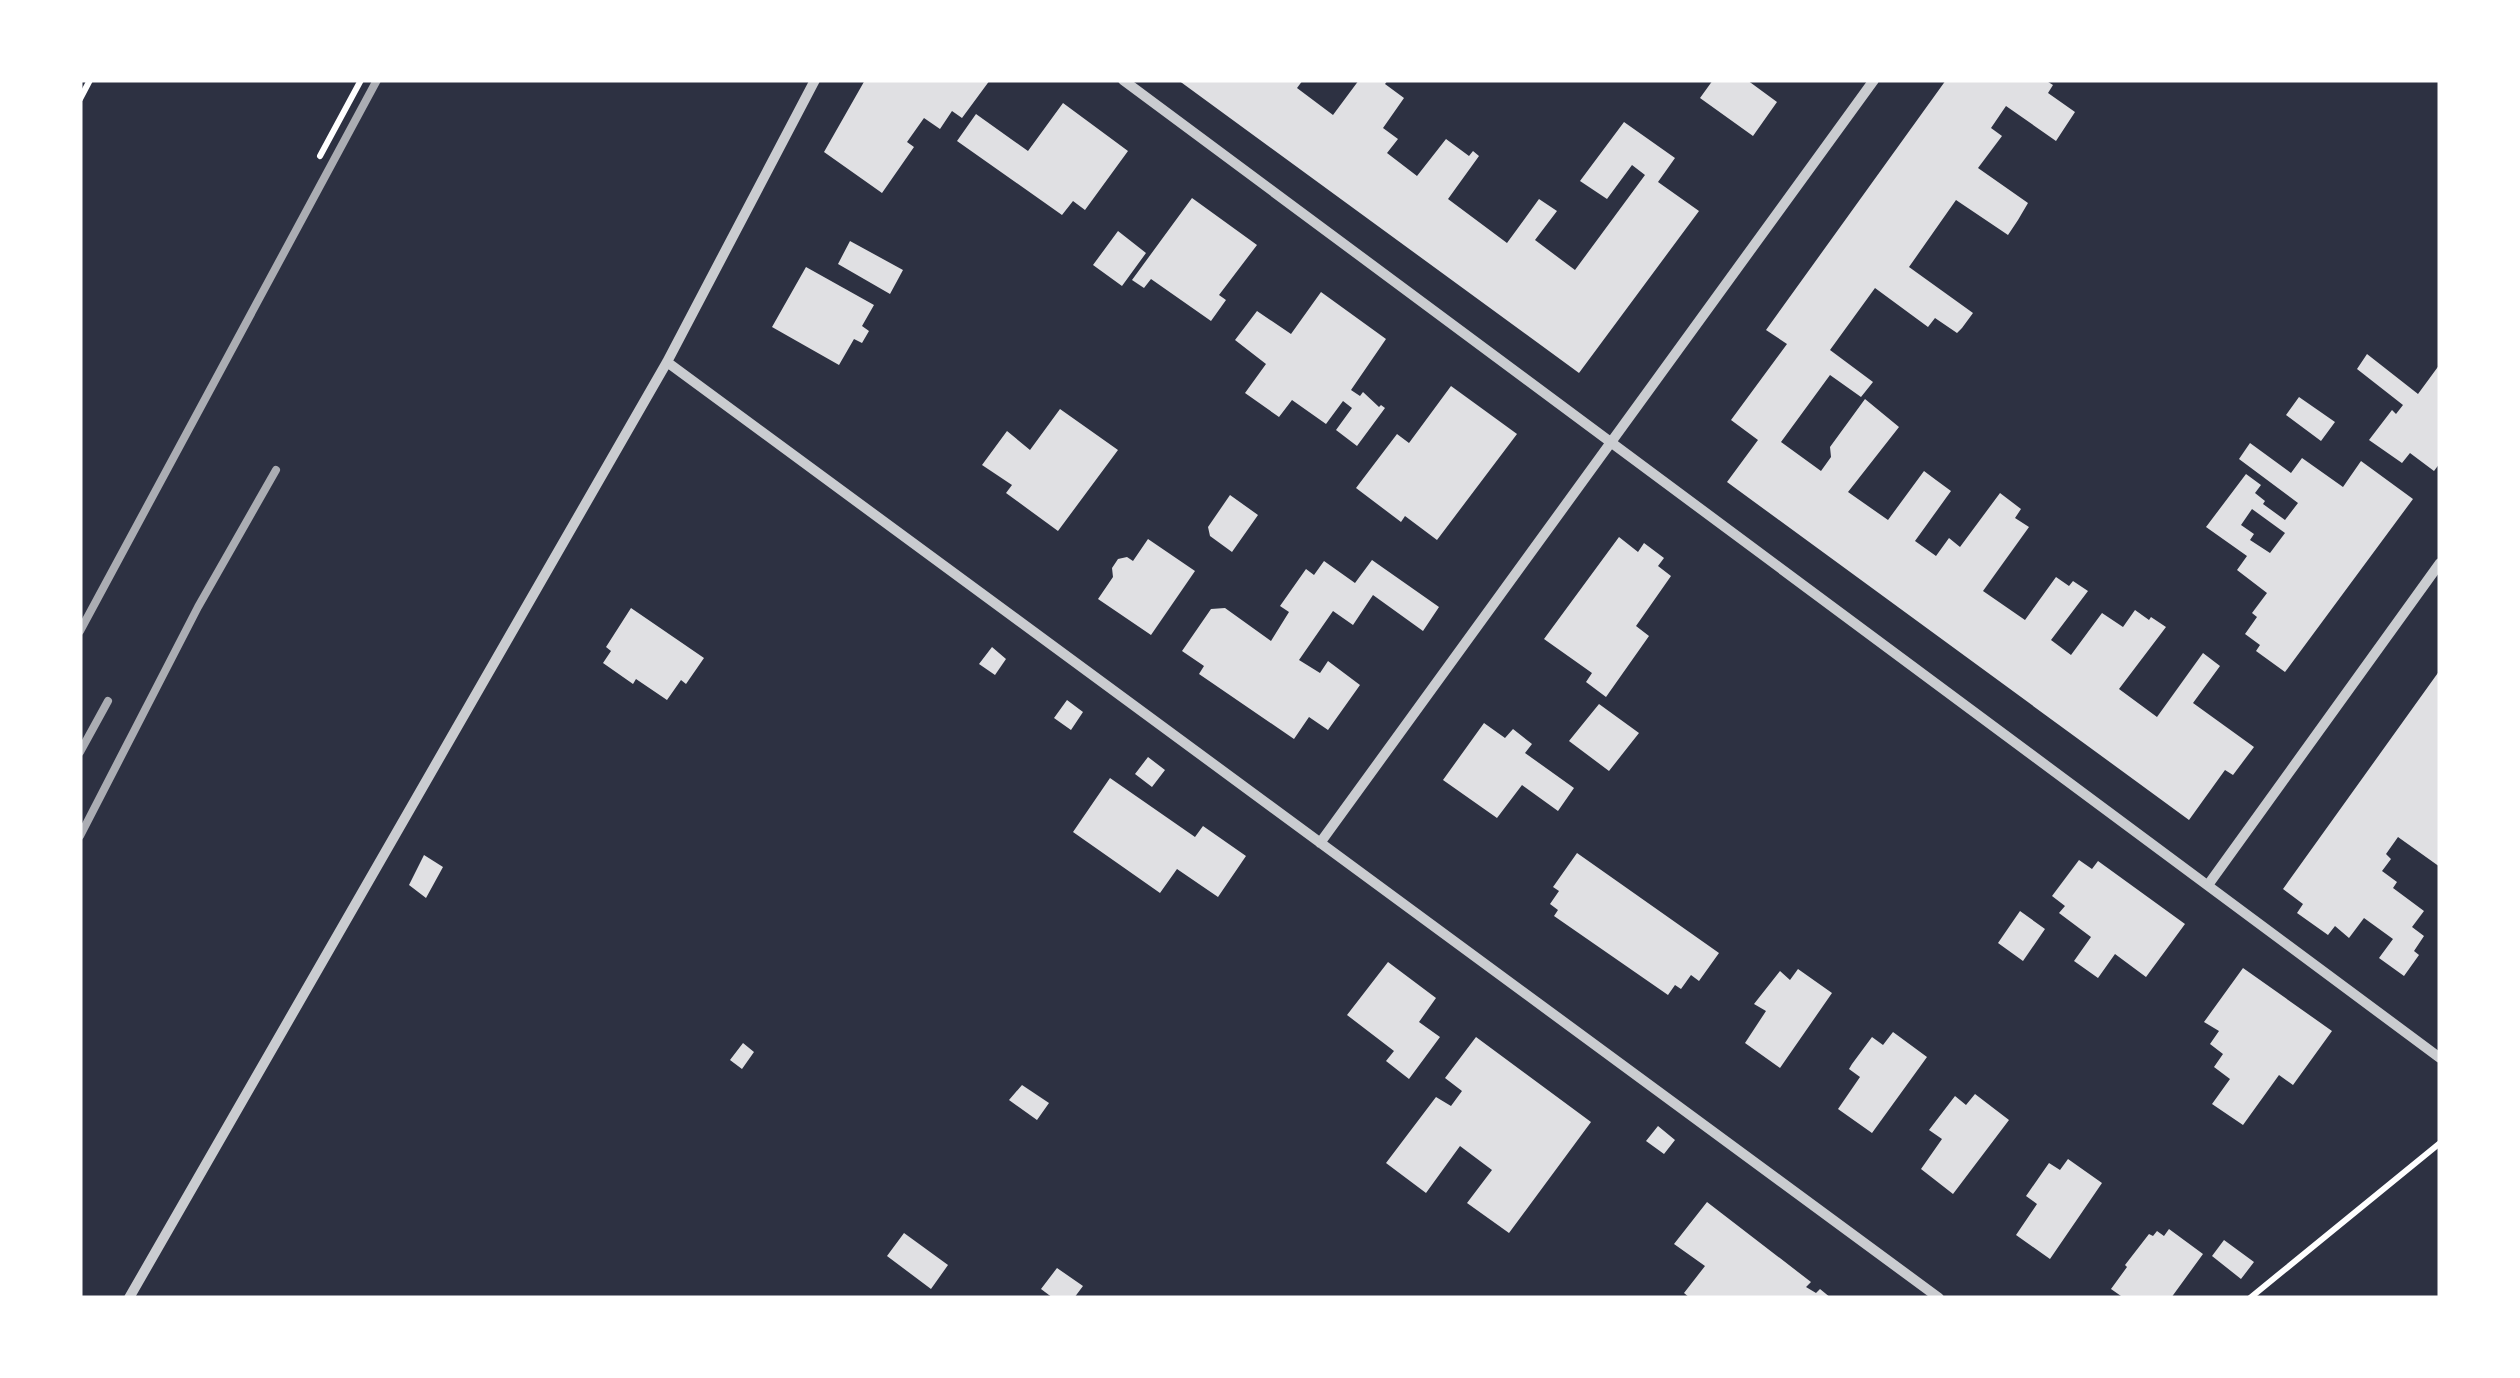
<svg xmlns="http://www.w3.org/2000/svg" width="2520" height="1378" font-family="'PT Sans',sans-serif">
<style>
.building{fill:#e0e0e3;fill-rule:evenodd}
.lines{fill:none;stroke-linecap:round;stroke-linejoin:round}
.path{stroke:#fff;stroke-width:6}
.minor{stroke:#caccd0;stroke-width:10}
.rail{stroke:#abadb3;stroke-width:8}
</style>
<rect width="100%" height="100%" fill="#2d3142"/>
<path class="building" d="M865 80H990L962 118 952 111 940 129 924 118 907 142 914 147 882 193 824 152Z
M1178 80H1303L1297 88 1333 115 1359 80H1388L1385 84 1404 98 1383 128 1398 139 1387 153 1417 176 1446 139 1469 156 1473 151 1479 156 1448 199 1507 243 1539 199 1557 211 1535 240 1575 270 1645 175 1632 165 1607 199 1580 181 1624 122 1675 158 1658 182 1699 211 1579 373Z
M1713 80H1747L1777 102 1753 136 1700 98Z
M1946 80H2045L2053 85 2048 93 2075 112 2056 141 2006 106 1991 128 2002 136 1978 168 2028 203 2018 220 2008 235 1956 200 1909 267 1973 313 1962 328 1957 333 1935 318 1928 327 1875 288 1830 350 1873 382 1861 397 1830 375 1781 442 1821 471 1831 457 1830 447 1865 399 1899 427 1848 492 1888 520 1924 471 1936 480 1951 491 1915 541 1936 556 1949 538 1960 547 2000 493 2021 509 2015 518 2029 527 1983 591 2025 620 2056 577 2069 586 2073 581 2088 591 2051 640 2071 655 2102 613 2123 627 2135 610 2149 620 2151 617 2166 627 2119 689 2157 717 2203 653 2220 666 2193 703 2254 747 2233 775 2225 770 2189 820 1727 482 1758 440 1731 420 1787 344 1766 330Z
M1063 103 1128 151 1085 210 1073 201 1062 215 957 141 976 114 1028 151Z
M1192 198 1257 245 1219 295 1226 300 1211 321 1151 279 1144 288 1132 280Z
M1118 231 1146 253 1122 286 1093 265Z
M850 241 903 270 890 294 838 264Z
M806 267 874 305 862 326 869 331 862 343 854 339 839 365 772 327Z
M1321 292 1386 339 1351 390 1360 396 1363 392 1379 407 1381 405 1385 408 1357 446 1336 430 1352 408 1343 401 1326 424 1292 400 1279 417 1245 393 1266 364 1235 340 1257 311 1291 334Z
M2367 354 2418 394 2440 364V463L2434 471 2410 453 2402 463 2369 440 2392 410 2396 414 2403 405 2357 369Z
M1451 386 1517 434 1437 540 1405 516 1401 522 1356 488 1397 434 1409 443Z
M2299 397 2335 422 2321 441 2286 415Z
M1060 409 1118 450 1058 531 1006 493 1012 485 982 465 1007 431 1030 450Z
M2250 443 2291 473 2302 458 2343 487 2361 461 2413 499 2285 672 2256 651 2260 645 2245 634 2257 617 2252 613 2267 593 2237 570 2247 556 2206 527 2246 474 2261 485 2255 493 2265 501 2263 504 2285 520 2298 503 2239 459ZM2252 509 2285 533 2270 553 2250 540 2254 534 2241 525Z
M1230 495 1258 515 1232 552 1210 536 1208 527Z
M1619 537 1638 552 1644 543 1664 558 1658 566 1671 576 1636 626 1649 636 1606 697 1586 682 1592 673 1544 639Z
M1148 539 1195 571 1151 635 1098 599 1113 577 1112 568 1118 559 1127 557 1133 561Z
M1372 560 1439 607 1423 631 1373 595 1353 625 1333 611 1299 660 1320 673 1328 661 1360 685 1328 730 1309 717 1294 739 1199 674 1204 666 1182 651 1211 609 1225 608 1271 641 1289 612 1280 606 1306 569 1314 575 1324 561 1355 583Z
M631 608 704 658 686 684 681 680 667 700 636 679 633 684 603 663 611 651 606 647Z
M992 647 1006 659 995 675 979 664Z
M2440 670V867L2398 837 2386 854 2391 859 2382 871 2397 882 2393 888 2424 911 2412 927 2424 936 2414 951 2419 955 2404 976 2379 958 2393 939 2364 918 2349 938 2335 926 2328 935 2297 913 2303 904 2283 889Z
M1067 700 1083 712 1071 730 1054 718Z
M1599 704 1639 733 1609 771 1569 741Z
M1484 723 1505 738 1513 729 1532 744 1525 753 1574 788 1558 811 1522 785 1497 818 1443 780Z
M1148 757 1165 770 1152 787 1135 774Z
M1110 778 1195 837 1203 826 1246 856 1218 897 1177 869 1160 893 1073 832Z
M1577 853 1719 953 1699 981 1691 975 1681 989 1675 985 1668 995 1554 916 1558 910 1550 904 1559 891 1553 887Z
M424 855 443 867 426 898 409 885Z
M2079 860 2092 869 2098 861 2185 924 2146 977 2115 954 2098 978 2074 961 2091 937 2059 913 2065 906 2052 896Z
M2020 911 2045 929 2023 961 1998 943Z
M1388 962 1436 998 1419 1022 1440 1037 1409 1079 1386 1061 1394 1051 1347 1015Z
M2243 968 2332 1031 2293 1085 2279 1075 2243 1125 2212 1104 2230 1079 2214 1067 2223 1054 2210 1044 2219 1031 2204 1022Z
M1798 969 1832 993 1780 1068 1745 1043 1766 1011 1754 1004 1780 971 1790 980Z
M1893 1032 1927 1057 1872 1133 1838 1109 1860 1077 1849 1069 1852 1064 1872 1037 1883 1045Z
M1476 1037 1591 1122 1509 1233 1467 1203 1492 1170 1460 1146 1426 1193 1386 1163 1436 1097 1451 1106 1462 1091 1445 1078Z
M743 1043 754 1052 742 1069 730 1060Z
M1022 1085 1049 1103 1037 1120 1009 1100Z
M1975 1094 2009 1120 1953 1194 1921 1169 1942 1139 1929 1130 1955 1096 1966 1105Z
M1658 1126 1675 1140 1664 1154 1646 1141Z
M2068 1159 2102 1183 2050 1259 2016 1235 2037 1204 2026 1196 2049 1163 2060 1170Z
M1707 1202 1811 1282 1806 1287 1816 1293 1820 1289 1831 1298H1690L1684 1293 1705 1266 1674 1244Z
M2169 1229 2203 1254 2171 1298H2119L2121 1296 2111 1289 2127 1267 2125 1265 2149 1234 2153 1236 2157 1231 2164 1236Z
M904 1233 948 1265 931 1289 887 1256Z
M2224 1240 2254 1262 2241 1279 2212 1256Z
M1057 1268 1083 1286 1074 1298H1053L1041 1289Z"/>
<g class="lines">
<path class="path" d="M80 99 90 80
M320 156 361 80
M2250 1298 2440 1143"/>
<path class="minor" d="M1123 80 2440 1058
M667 362 1939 1298
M1320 843 1874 80
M2208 885 2440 563
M129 1298 667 362 815 80"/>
<path class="rail" d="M80 631 377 80
M80 752 108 701
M80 836 198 607 276 470"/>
</g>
<rect width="2520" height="1378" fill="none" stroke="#ffffff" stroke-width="165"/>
</svg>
